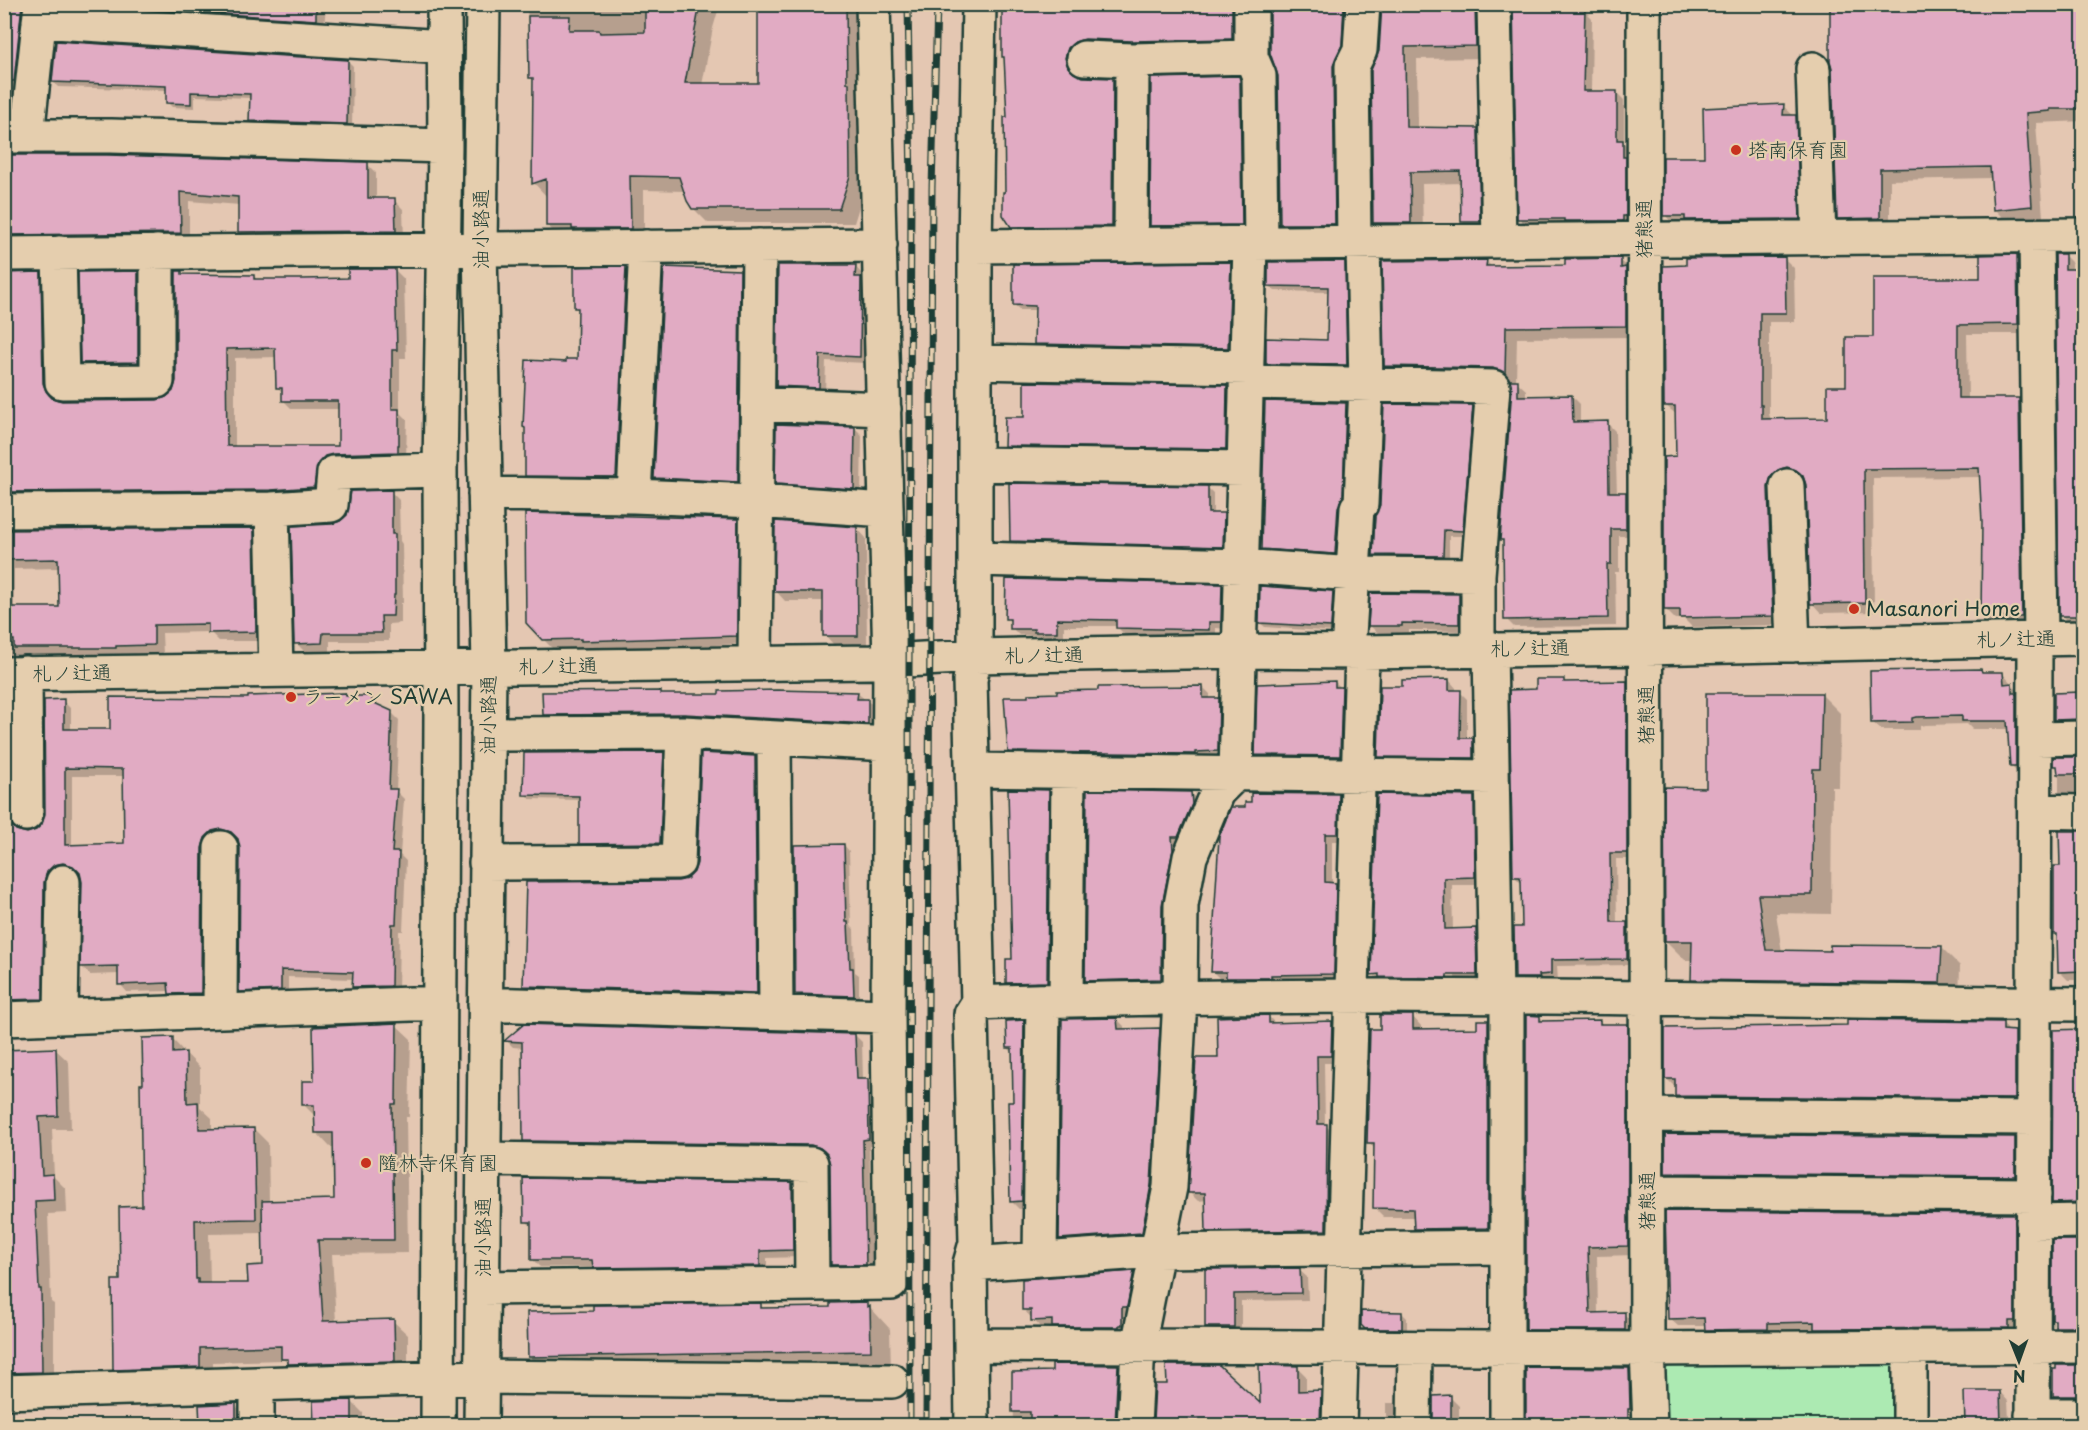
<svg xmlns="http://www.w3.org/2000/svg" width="2088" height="1430" font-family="'Playpen Sans','Klee One',sans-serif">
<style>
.green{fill:#aceab2;stroke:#669473;stroke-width:1.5}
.shadow{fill:#0003;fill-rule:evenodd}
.building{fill:#e1abc3;stroke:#1f3d34;stroke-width:1.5;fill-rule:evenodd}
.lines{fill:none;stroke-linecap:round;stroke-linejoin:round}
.minor-casing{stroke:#1f3d34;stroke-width:38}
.minor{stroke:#e5ceae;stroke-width:33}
.rail-casing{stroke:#1f3d34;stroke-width:7}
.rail{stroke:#e5ceae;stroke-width:4.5;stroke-dasharray:14;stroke-linecap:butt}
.poi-dot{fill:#c8321e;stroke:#e5ceae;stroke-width:2}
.labels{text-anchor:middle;stroke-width:4.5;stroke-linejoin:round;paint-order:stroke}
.poi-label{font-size:20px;fill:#1f3d34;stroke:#e5ceae;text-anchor:start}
.street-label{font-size:20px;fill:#1f3d34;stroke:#e5ceae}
</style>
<rect width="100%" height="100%" fill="#e4c7b2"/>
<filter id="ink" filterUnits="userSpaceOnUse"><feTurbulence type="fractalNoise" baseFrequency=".0167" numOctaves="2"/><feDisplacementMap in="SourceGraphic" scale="12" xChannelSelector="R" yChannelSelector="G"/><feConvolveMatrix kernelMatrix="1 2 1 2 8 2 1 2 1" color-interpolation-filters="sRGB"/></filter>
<g filter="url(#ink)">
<path class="green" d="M1678 1359 1902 1360 1901 1425H1662V1372Z"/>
<path class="shadow" d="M4 4H34L19 126 4 128Z
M62 4H326L324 28 70 12Z
M527 4H720L713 28 702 85 760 84V4H860L864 191 854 223H708L693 208 685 191 644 190V243L562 240 548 226 547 197 534 183V81L530 77Z
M1003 4H1250L1244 51 1077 71 1079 77 1113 79 1125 92 1124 238 1025 239 1013 226 1007 193 1008 119 1006 59 1003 57Z
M1271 4H1362L1347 236H1294L1281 224 1279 76Z
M1383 4H1493L1488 58 1417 59 1418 129H1477L1490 142 1492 234H1475L1463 222 1462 183 1422 184 1423 235H1387L1374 223Z
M1514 4H1543V10H1584L1592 18 1591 93 1616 92 1624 100V143L1630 149V228L1526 226 1519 218Z
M2084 4V121L2036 123 2043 217 2005 220 1994 209 1992 178 1890 180V228L1849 229 1839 218 1833 68Z
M348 61 353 66 352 129 256 126 251 121V98L195 96V108L172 107 167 102 168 90 58 87 53 82Z
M1238 78 1247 86 1250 232 1160 233 1151 225Z
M1783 106 1805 126 1808 228 1674 225 1665 215 1705 158Z
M4 156 367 164 376 173V200H394L403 209 404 240H249L240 231V205L189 201V242L4 247Z
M2064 255 2072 263V270H2083L2084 623H2069L2061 615Z
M2017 256 2027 266 2028 334H1967L1968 399H2019L2028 409 2031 626 1993 625 1983 616V522L1981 477 1873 478 1874 612 1821 613 1812 603 1807 484 1805 478 1798 476 1782 625 1692 627 1684 619H1675L1666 610 1677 458V415L1665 405 1784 258 1794 268 1795 322H1769V414L1771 420 1828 419 1875 338 1982 280Z
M1620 260 1632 271 1637 337 1517 338 1516 381 1526 390V397L1572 396 1580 404V423H1607L1615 431 1617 494 1626 493 1634 502V536H1619V572H1615L1616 626 1514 627 1506 619 1505 543 1501 540 1513 388 1512 382 1506 379 1397 377 1386 365 1486 261 1492 267H1566Z
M1344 263 1350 269 1352 371 1273 369 1267 363 1328 341 1329 292 1275 291 1269 285Z
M1230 264 1235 269 1233 352 1041 349 1036 344V310H1020L1014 305Z
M855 266 861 273V279L867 285 866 363 826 361 825 394 784 392 778 385Z
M626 268 637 279 627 488 538 487 526 475 579 361V311L575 307Z
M395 270 404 279 406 358H400V412L407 419 406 461 322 496 4 503V274H40L49 283 52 393 54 400 62 402 157 401 168 398 174 392 177 382 181 272 184 276H254L258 281 350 280ZM277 357V387L283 393V400L292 409H339V448H235V358Z
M739 271 746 278 744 488 662 484 655 477Z
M138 273 145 280V369L89 370 82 362Z
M1227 387 1234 394 1232 455 1013 452 1006 445Z
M1346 404 1353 411 1342 560 1269 555 1262 548Z
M1472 407 1479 413 1469 536H1449V562L1381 561 1374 555Z
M855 428 862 435 861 495 784 490 777 483Z
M1208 488 1213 493V514L1223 515 1229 520 1228 552 1017 546 1012 541Z
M391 492 399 500 400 541 402 544 403 603H401V623L389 624V641H330V651H304L296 643 333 525 341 523Z
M737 521 746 529 745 644 592 649 552 648 543 639Z
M857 528 866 538 867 645H834L825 635V601H785L776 591Z
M253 529 262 538 265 641H219L210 632 162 633 163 654 71 658 69 655 4 656V531ZM60 568 61 609H14V569Z
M1222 586 1229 593 1228 629 1216 628V637L1124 634 1116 626H1064V639H1043L1039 635H1019L1012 628V623L1007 618Z
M1332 593 1337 598 1335 632 1265 627 1260 623Z
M1459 595 1466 603V631L1409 630V633H1378L1370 626Z
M1984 674H2003L2020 693V775L2011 766 2009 729H1972L1967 724 1925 725 1920 726V730H1881L1872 722Z
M1449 680 1456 688V691L1460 692 1467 699V740H1472L1480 747V765L1387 764 1379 756 1403 687Z
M1563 680 1566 683 1626 682 1633 689V859H1616L1617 924 1627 923 1634 930V965L1557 966 1558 981 1524 984 1517 977 1523 929 1521 883 1514 876 1537 691Z
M1335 682 1350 696 1347 764 1265 762 1257 754Z
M1203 687 1210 694V699H1219L1226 706 1224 758H1016L1009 751Z
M660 693 663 695 857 693 874 706 873 730 550 720 544 714Z
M1821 694 1840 713 1839 787H1832L1831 914 1776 913 1782 952H1832L1941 947 1960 966 1959 1002 1712 998 1693 979V960H1685L1666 941 1707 789Z
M2055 694H2084V727L2064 728 2055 719Z
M348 698H372L380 707 391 712 399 720 396 791 404 799 400 855 406 861 403 931H399L398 993 362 995 354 987V979L288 977V997L248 999 240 991 241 848 239 839 229 836 209 1000 178 1001 170 994V991L127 992 120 984 119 974 90 975 82 967 83 882 81 873 71 870 50 1006H4V702L14 710V823L17 832 27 834 37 831 43 825 46 815 63 701 71 709V730L111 731ZM72 776H125L126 844 72 846Z
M663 753 668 758 664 848H585L580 843 581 800 530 799 525 794Z
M755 757 761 763 763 999 531 992 525 986 678 882 687 880 695 873Z
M2084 758V801H2068L2059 792V770L2055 765Z
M1048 791 1057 800 1056 990 1016 992 1008 983Z
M1191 793 1197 800 1184 842H1178L1167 985 1093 987 1086 980Z
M1338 795 1346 803 1345 841H1332V884H1336L1343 892 1341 981 1235 985 1229 979H1220L1212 971 1246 809 1252 803Z
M1473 797 1481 805 1482 885H1452L1453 930H1475L1483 938 1484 982H1381L1373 974ZM1379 976H1455V979H1382Z
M2084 832V993L2075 984V980H2068L2059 971V936L2056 933 2062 867Z
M844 845 849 851 851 926 854 929 855 972 859 975V1001L802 1000 796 994Z
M1412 1016 1421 1026V1030L1478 1029 1488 1022 1497 1031V1237L1424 1238 1415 1229V1217H1384L1375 1208V1149L1369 1143 1382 1030Z
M1269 1017 1276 1024 1332 1023 1340 1031 1339 1063H1324L1325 1125 1334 1134V1238L1215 1239 1207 1231V1200L1198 1201 1189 1192 1219 1060Z
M1540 1017 1545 1022 1600 1021 1604 1026 1627 1025 1637 1035V1255L1597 1256 1598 1314H1624L1634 1324V1339H1537L1527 1329Z
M1117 1019 1124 1026V1030L1159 1029 1166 1037 1158 1193 1149 1240 1068 1246 1060 1238Z
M1023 1022 1031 1029 1029 1208 1019 1209 1011 1201 1014 1103 1013 1053 1008 1048Z
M2003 1023 2009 1032H2015L2021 1038V1105L1683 1102 1677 1096V1085H1673L1667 1079Z
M2084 1023V1210L2062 1211 2054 1202 2076 1024Z
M396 1025 411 1039 409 1117H406L408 1253 332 1254 336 1322 393 1321 408 1335V1375L297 1372 284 1360 213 1362V1381L129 1383 115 1369 122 1281 143 1208 144 1086 172 1039 200 1068V1107L212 1118V1130L254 1129 268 1143 269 1202 336 1201 335 1147H330L316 1132V1117L304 1105 316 1082ZM264 1233 265 1267 249 1284H210L209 1234Z
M855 1035 862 1042 863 1080H867L875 1087 876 1146H869L873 1271 839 1272 832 1264 831 1164 828 1154 820 1152 532 1147 524 1140V1048L513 1047 506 1040Z
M55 1049 69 1062 71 1129H52L54 1177 66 1189 67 1213 48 1214 51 1302 54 1304V1385L4 1386V1051Z
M2014 1138 2022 1146V1184L1675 1181 1667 1173Z
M792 1184 799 1191 800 1257 767 1258V1273L601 1275 593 1267H540L533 1260V1228L526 1221Z
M2014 1215 2022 1223V1328H2017V1335L1824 1337 1817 1330 1776 1331V1337L1715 1338 1706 1329V1326H1678L1669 1318Z
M2084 1241V1336L2065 1335 2056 1327V1322L2054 1319Z
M1299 1270 1307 1277 1308 1300 1241 1301V1334H1215L1207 1327V1271Z
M1133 1273 1141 1281 1129 1332 1061 1334 1055 1328H1041L1024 1310Z
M867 1304 890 1329 891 1371 550 1377 529 1356 760 1305 765 1310 831 1309Z
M1402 1313 1407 1318V1333H1371L1362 1324Z
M2084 1365V1404H2063L2055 1396Z
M1118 1366 1127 1375 1125 1426H1014L1013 1373H1054Z
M1297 1367 1306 1376V1392H1321L1330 1401 1329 1426H1154L1156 1385 1261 1406Z
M1527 1369H1628L1637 1378V1426H1527Z
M2000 1392 2008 1401 2009 1419H2013L2020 1426H1929L1930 1423H1960V1420H1966Z
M1435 1397H1450L1459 1406V1426H1434Z
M351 1401 363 1413V1426H315V1402Z
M1386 1403H1395L1404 1412V1426H1386Z
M235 1405 247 1417V1426H202L201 1406Z"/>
<path class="building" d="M4 4H22L14 81H4Z
M132 4H316V20L132 8Z
M645 4H700L685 83H758V4H846L847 83H849L850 176 839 209H692L687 201 679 177 630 176 631 229H572V226H546V179L532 184 533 78H529L528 16H570L569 30H599L600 33 645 32Z
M1002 4H1232V39L1132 41 1085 39 1075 42 1068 48 1065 58 1068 67 1074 73 1083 77 1113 78 1112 226 1011 227 1003 215V192H1005L1004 117H1007L1004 57H1002Z
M1270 4H1344L1342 45 1333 66 1335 224H1280L1278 76 1270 53Z
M1382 4H1475L1476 46 1405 47 1406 127 1478 128 1480 222H1461L1460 171 1410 172 1411 223H1373L1371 70 1379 51Z
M1513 4H1535V8H1585L1583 91H1617V140H1623V157H1626V216H1623V221H1564V219H1517Z
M1830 4H2084V109H2050V111L2026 113 2032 206 1993 210 1990 167 1880 169V218L1837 219 1832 68 1830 61Z
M56 41 348 60 347 124 249 121 250 94 191 92V104L166 103V86L52 82Z
M1239 76 1240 80 1242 225 1150 226 1151 78Z
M1784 104 1783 115H1796L1800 219 1685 220V216H1663V157H1704L1703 108Z
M4 155H107L368 162V198H395L396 231 238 232V197L180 192 181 233 4 235Z
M2017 254 2018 324 1958 325V398H2019L2022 617 1981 616 1982 522 1979 468 1864 469 1865 603 1810 604 1806 485 1803 476 1796 470 1787 467 1778 470 1771 477 1768 487 1773 616 1680 618V610H1664V457L1676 456 1675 406H1664L1663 266 1686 265V258L1785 257 1786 313H1760V405H1762V419L1827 418V386H1846V337H1873V278H1980V255Z
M2055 254H2065V269H2084V340H2080V393H2084V616H2059Z
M1621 258V268L1626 267V326L1506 327 1505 374 1493 368 1384 366 1382 261 1487 260 1486 266 1565 265V259Z
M1345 261 1347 365 1266 364V338L1327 340 1328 287 1268 286V262Z
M1231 262 1228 348 1034 344 1035 306 1013 305V264Z
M778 265H856L855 277H861L860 357 820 355 819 388 776 386Z
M626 266 616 477 525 476V428L523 427 526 360 566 362V359H577L578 308H574V267Z
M664 267 740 270 738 482 654 478Z
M348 269H395L397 350H392V409H399V445H398V452L333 454 325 456 318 463 314 487 271 490 4 492V273L41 272 43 383 46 391 52 398 62 401 157 400 166 397 173 391 176 381V271H182V274L254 275V279H303L348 278ZM275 348 276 388H282V401H338V446H227L226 349Z
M138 271V362L80 363 78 272Z
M1510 380H1518V396L1572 395 1573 422 1608 421 1609 492H1626V529H1611V564H1607L1608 618 1504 620 1503 540H1500L1512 388Z
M1024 382 1227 385 1226 449 1004 446 1005 417H1024Z
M1265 401 1346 403 1343 497 1338 507 1335 554 1261 549Z
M1384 404 1473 405 1463 531 1444 530 1443 556 1373 555 1375 515 1380 505Z
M776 424 855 427 854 489 775 484Z
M1009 483 1208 486V513H1224L1223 547 1010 541Z
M392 490V534H395V595H394L393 616H381L382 633H323L322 643 294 644 291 526 332 524 340 521 347 515 351 491Z
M525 513 738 519 737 636 581 641V639L542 640 526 623Z
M775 521 857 527 858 636H823V592H774Z
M254 528 256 632 208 633V624L154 625V645L116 646V648H14V640H4V607H59L58 559 4 560V530Z
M1006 579 1222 584 1221 622H1209V630L1161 629 1116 628V620L1057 619V632H1034V629H1010V619H1005Z
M1260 586 1333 591 1331 627 1259 623Z
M1370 593 1459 594V624L1402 623V626H1368Z
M1981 669 1982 672H2003L2004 684 2012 683V693H2016V767H2010L2007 721H1962V716L1916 717 1912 718V722L1871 723 1870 671Z
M1449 679V690H1461L1460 738H1473V758L1378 757 1380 686H1402V680Z
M1536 679H1564V682L1627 681V853H1610L1611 922H1627V959L1551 960V974L1539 975 1540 978H1515L1514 927H1522L1521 881 1520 877H1513L1509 690 1536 689Z
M1335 681V687H1342L1340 756 1255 755 1257 684Z
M1203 686V698H1219L1218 751 1196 752V754L1008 752 1004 697H1028V694L1057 693V691L1098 690V687Z
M777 690 858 692 857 699H868V724L684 714 543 715 542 692 661 691V694H719V691Z
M2080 692 2081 719 2054 720V693Z
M345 693 346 696H372V702L392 711 389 789H397L392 852H399L396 924H392L391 986 352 987 353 972 281 970V990L239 992 240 848 238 839 231 832 221 829 212 831 205 838 202 848 201 993 169 994 168 983 118 985V966L80 967 82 882 80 873 73 866 63 863 54 865 47 872 44 882 43 999 4 1000V700H6L7 815 10 824 16 830 27 833 36 830 42 824 45 814 44 700 64 699V729H110V697L248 698V696ZM65 768 123 769 124 843 65 845Z
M1706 693H1822L1820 769H1813L1812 895H1758L1766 950 1830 951V945L1942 946 1940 983 1691 980 1692 941H1665L1664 787 1706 788Z
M664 752 660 843 579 844V796L523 795 524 753Z
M701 753 755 756 757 993 523 986 526 882 678 881 687 879 694 872 697 863Z
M2053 757H2084V774H2058L2057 766H2053Z
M1008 789 1049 790 1047 982 1006 983V959H1012Z
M1087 790 1191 792 1192 804 1178 837H1172L1173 850 1162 905 1161 979 1085 981Z
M1251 793 1339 794 1338 834H1325V882L1336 883 1334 974 1271 975V978H1226V972H1211L1219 837 1231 807H1245V802H1251Z
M1377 794 1474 796 1475 877 1444 878 1445 929 1476 928 1477 975H1447V978L1379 977V974L1371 975Z
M2059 831H2084V971L2058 972 2057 934H2054V866H2060Z
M844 844 846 922H848L850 968H853L854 996 795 994 794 845Z
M1269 1015V1023L1332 1021 1331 1056H1317L1318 1124H1327L1326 1230 1206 1232 1205 1193H1188L1196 1058H1218L1217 1017Z
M1380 1015H1413V1029L1477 1028V1020H1488V1228L1414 1229 1413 1209 1373 1208 1374 1143H1367L1370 1029H1380Z
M1526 1015 1540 1016V1021L1600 1020V1024H1628V1246L1588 1247 1590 1313 1625 1312V1330H1526Z
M1117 1018 1118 1029 1160 1028 1151 1185 1142 1233 1059 1239 1062 1019Z
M1024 1020 1022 1201 1010 1202 1008 1102H1013L1012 1048H1007L1006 1023 1007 1021Z
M1847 1020 2003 1022V1030L2015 1031V1099L1675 1096V1079H1665V1028L1847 1025Z
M397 1023 396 1104H392L394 1240H318L323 1321 394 1319 395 1361 288 1364V1359H281V1346L200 1348V1367L113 1370 112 1280H120L119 1207 142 1206 140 1084H143L142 1038 173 1037V1053L186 1052 187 1103 198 1102 199 1129 254 1128 256 1219 195 1220 196 1279H198V1283H248L247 1266 263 1265 262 1201 334 1199 333 1133H315L314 1105H302V1081H314L313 1027Z
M524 1024 855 1034 857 1079H868L869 1139 863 1140 866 1265H831L830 1164 827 1154 820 1148 811 1145 523 1141 522 1042 504 1041Z
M2083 1029 2084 1202 2052 1203 2053 1030Z
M56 1048 58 1116 39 1117 42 1175 53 1174 54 1200 35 1201 39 1289H41L42 1372 4 1373V1050Z
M1665 1134 2015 1137V1176L1665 1173Z
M523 1178 792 1182 793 1250 760 1251V1266L593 1268 592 1260H531V1222H524Z
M1665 1211 2015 1214V1321H2009V1328L1814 1329V1322L1768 1323V1329L1705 1330 1704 1318 1668 1319Z
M2052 1240H2084V1327H2055V1320H2052Z
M1300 1268 1301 1293 1234 1294V1327H1205V1269Z
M1134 1271 1127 1307H1122V1325H1119V1327H1052V1320L1031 1321V1310H1022V1279Z
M867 1302V1307L870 1306 871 1351 528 1357 527 1312 593 1311V1305L761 1303V1308L830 1307V1303Z
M1361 1311 1402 1312V1329H1365L1361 1325Z
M1052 1364 1118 1365 1115 1425H1030V1412H1012V1372L1052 1371Z
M1166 1365H1219L1260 1403 1259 1365 1298 1366V1391L1321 1390 1320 1425H1208L1209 1420 1153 1421 1155 1384H1167Z
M2056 1365H2084V1396H2053V1369H2056Z
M1526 1367 1629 1368 1630 1409H1628V1425H1526Z
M1964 1391H2000L2001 1425H1965Z
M1451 1395V1420L1433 1421V1396Z
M352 1400V1425H314L313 1401Z
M236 1403V1425H200L199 1405Z"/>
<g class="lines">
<defs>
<path id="minor" d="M1251 4V57L1259 76 1261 243
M1494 4 1499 241
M1644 4 1647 1349 1650 1426
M39 21 444 47
M1084 58 1132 60 1251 57
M1813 69 1819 238
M4 136H111L445 146
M27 136 41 4
M2036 236 2041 638
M1354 242 1352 66 1360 50 1363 4
M1131 245 1132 60
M975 246 2084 235
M646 247 634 496 755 501 886 510
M59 253 62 382 157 381V252
M4 254 880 245
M975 362 1247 367
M1246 382 1493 387 1478 575V649
M757 404 884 409
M975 464 1244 468
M1787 486 1793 645
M485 494 634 496
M272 509 331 505 334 473 440 470
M4 511 272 509 276 670
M976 559 1241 566 1354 574 1478 575
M1490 648 1496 998
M1348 651 1357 508 1361 504 1366 385 1363 243
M755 663 759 246
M25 673 26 814
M4 674 872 662 975 656 1239 651 1362 652 1645 648 2084 638
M488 734 683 733 889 744
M774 738 776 1012
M2036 739 2084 738
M972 770 1491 777
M2035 811 2084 812
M486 863 678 862 683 733
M1507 997V1426
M1066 1001 1068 771
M978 1003C1346 989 1715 1000 2084 1004
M485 1004 888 1016
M220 1011 221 848
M61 1017 63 882
M4 1019 439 1003
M1647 1115 2034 1118
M484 1159 811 1164 812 1284
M1647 1192 2034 1195
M2033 1222 2084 1221
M1040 1259 1043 1001
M970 1264 1157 1251 1507 1247
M483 1288 891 1283 888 1016 890 661 873 4
M971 1345 1647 1349 2084 1346
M257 1384V1426
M4 1392 481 1377 892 1381
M2032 1415H2084
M438 1426 441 712 440 470 445 146 444 4
M481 1426 489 667 480 249 483 4
M972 1426 970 1264 976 1243 971 1014 978 1003 970 680 975 656V246L979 4
M1134 1426 1138 1346 1170 1187 1180 998 1181 905 1190 857 1217 792 1236 773 1250 244
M1339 1426 1362 652
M1414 1426 1415 1348
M1910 1426V1347
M2033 1426 2035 638"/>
</defs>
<use href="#minor" class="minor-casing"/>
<use href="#minor" class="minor"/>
<defs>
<path id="rail" d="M908 4 911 185 909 675 910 1426
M926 1426 932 188 937 4"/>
</defs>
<use href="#rail" class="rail-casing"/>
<use href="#rail" class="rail"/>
</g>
</g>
<g class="poi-dot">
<circle cx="1736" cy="150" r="6"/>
<circle cx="1854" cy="609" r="6"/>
<circle cx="291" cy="697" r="6"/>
<circle cx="366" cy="1163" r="6"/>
</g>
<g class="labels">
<g class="poi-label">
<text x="1748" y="157">塔南保育園</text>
<text x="1866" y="616">Masanori Home</text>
<text x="303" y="704">ラーメン SAWA</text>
<text x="378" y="1170">隨林寺保育園</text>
</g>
<g class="street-label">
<text transform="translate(481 229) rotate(-90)" y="7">油小路通</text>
<text transform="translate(1644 229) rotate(-90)" y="7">猪熊通</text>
<text transform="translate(2016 639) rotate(-1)" y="7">札ノ辻通</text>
<text transform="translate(1530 648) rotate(-1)" y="7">札ノ辻通</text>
<text transform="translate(1044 655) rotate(-1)" y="7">札ノ辻通</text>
<text transform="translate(558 666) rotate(-1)" y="7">札ノ辻通</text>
<text transform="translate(72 673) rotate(-1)" y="7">札ノ辻通</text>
<text transform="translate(488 715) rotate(-89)" y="7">油小路通</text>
<text transform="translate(1646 715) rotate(-90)" y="7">猪熊通</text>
<text transform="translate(1647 1201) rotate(-90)" y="7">猪熊通</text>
<text transform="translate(483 1237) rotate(-90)" y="7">油小路通</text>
</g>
</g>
<rect width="2088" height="1430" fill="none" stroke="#e5ceae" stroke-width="24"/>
<rect x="12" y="12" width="2064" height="1406" fill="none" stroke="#1f3d34" stroke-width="2" filter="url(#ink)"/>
<g transform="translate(2019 1361) rotate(179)" stroke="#e5ceae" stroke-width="4.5" paint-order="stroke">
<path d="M0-4.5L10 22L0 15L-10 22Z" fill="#1f3d34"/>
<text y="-9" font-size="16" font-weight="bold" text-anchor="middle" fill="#1f3d34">N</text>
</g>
</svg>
